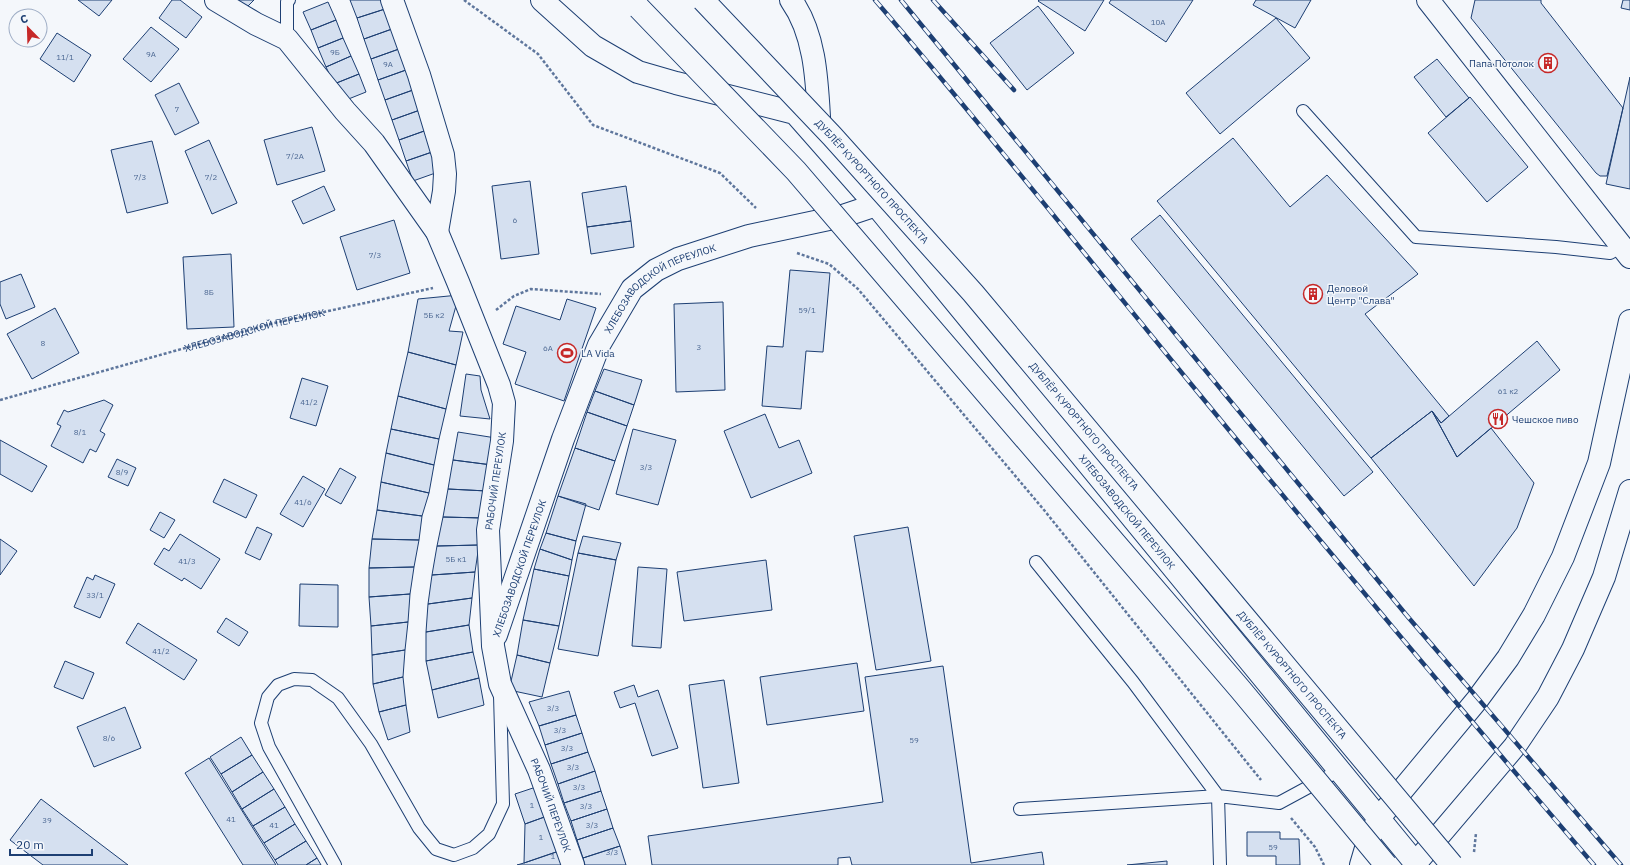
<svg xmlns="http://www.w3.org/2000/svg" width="1630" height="865" font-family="'IBM Plex Sans',sans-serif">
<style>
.building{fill:#d5e0f0;stroke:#1d3f73}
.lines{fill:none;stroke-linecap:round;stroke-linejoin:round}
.lane-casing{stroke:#1d3f73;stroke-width:14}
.street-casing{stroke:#1d3f73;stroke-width:24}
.secondary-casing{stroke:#1d3f73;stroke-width:24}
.path{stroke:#5e769c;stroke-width:2.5;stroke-dasharray:3 2;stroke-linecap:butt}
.lane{stroke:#f4f7fb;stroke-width:12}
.street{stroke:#f4f7fb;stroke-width:22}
.secondary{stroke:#f4f7fb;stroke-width:22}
.rail-casing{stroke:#1d3f73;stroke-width:4.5}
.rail{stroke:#f4f7fb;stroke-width:3;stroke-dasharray:9;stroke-linecap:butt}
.primary-bridge-casing{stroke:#1d3f73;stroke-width:24;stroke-linecap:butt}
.primary-bridge{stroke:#f4f7fb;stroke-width:22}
.labels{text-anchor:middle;stroke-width:3;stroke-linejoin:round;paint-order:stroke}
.number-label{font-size:8px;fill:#4b6792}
.poi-label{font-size:10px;fill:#1d3f73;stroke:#f4f7fb;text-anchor:start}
.street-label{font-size:10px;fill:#1d3f73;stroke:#f4f7fb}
</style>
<rect width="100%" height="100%" fill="#f4f7fb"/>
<path class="building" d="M78 0H112L99 16Z
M172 0H180L202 17 186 38 159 18Z
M238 0H254L247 7Z
M350 0H382L385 9 357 18Z
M1039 0H1104L1085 31 1038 1Z
M1111 0H1193L1166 42 1109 3Z
M1256 0H1311L1295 28 1253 5Z
M1475 0H1541V3L1623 108 1607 176H1600L1596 173 1471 18Z
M1623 0H1630V10L1621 8Z
M328 2 336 20 311 30 303 12Z
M1038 6 1074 53 1027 90 990 43Z
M385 9 392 29 364 39 357 18Z
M1276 18 1310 58 1220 134 1186 93Z
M336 20 343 38 318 48 311 30Z
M151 27 179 49 151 82 123 59Z
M392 29 399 49 371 59 364 39Z
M57 33 91 55 74 82 40 59Z
M343 38 351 56 326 67 318 48Z
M399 49 406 70 378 80 371 59Z
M351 56 359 74 334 84 326 67Z
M1437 59 1469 98 1446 117 1414 77Z
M406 70 413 90 385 100 378 80Z
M359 74 366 92 341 102 334 84Z
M1630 77V189L1606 184Z
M179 83 199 123 175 135 155 95Z
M413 90 420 110 392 120 385 100Z
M1470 97 1528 167 1487 202 1428 133Z
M420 110 427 130 399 140 392 120Z
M312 127 325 171 277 185 264 140Z
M427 130 435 151 406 161 399 140Z
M1233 138 1290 207 1327 175 1418 274 1365 314 1449 416 1441 423 1432 411 1371 458 1157 201Z
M209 140 237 203 212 214 185 151Z
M152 141 168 203 127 213 111 150Z
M435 151 441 171 413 181 406 161Z
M530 181 539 254 501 259 492 186Z
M324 186 335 210 303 224 292 201Z
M626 186 631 221 587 227 582 193Z
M1160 215 1373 472 1344 496 1131 239Z
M394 220 410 273 357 290 340 237Z
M631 221 634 247 591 254 587 227Z
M231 254 234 327 187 329 183 257Z
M790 270 830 273 823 352 806 351 801 409 762 406 767 346 783 347Z
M21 274 35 307 6 319 0 304V282Z
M459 295 449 331 463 332 456 365 408 352 418 299Z
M567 299 596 308 564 401 515 384 526 352 503 344 516 306 560 320Z
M723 302 725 390 676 392 674 304Z
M55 308 79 353 32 379 7 334Z
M1537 341 1560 370 1457 457 1432 411 1441 423Z
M408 352 456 365 446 409 398 396Z
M604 369 642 380 634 405 595 391Z
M466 374 480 376 481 390 490 419 460 416Z
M302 378 328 386 316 426 290 418Z
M595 391 634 405 627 426 587 412Z
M398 396 446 409 439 439 391 429Z
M104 400 113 405 100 431 105 434 96 452 90 449 83 463 51 446 61 426 57 424 64 410 68 412Z
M1432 411 1457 457 1491 428 1534 483 1517 528 1474 586 1371 458Z
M587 412 627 426 615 461 575 448Z
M765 414 779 448 799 440 812 473 751 498 724 431Z
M391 429 439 439 434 465 386 453Z
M633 429 676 440 658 505 616 494Z
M458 432 496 438 492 465 453 460Z
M0 440 47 466 32 492 0 474Z
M575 448 615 461 599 510 558 496Z
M386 453 434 465 429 493 381 482Z
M117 459 136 468 128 486 108 477Z
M453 460 492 465 487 491 448 489Z
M340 468 356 477 341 504 325 495Z
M303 476 325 489 303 527 280 514Z
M224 479 257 495 246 518 213 502Z
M381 482 429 493 422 516 377 510Z
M448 489 487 491 483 518 443 517Z
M558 496 586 504 576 541 546 533Z
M377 510 422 516 419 540 372 539Z
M160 512 175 520 164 538 150 530Z
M443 517 483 518 479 545 437 546Z
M257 527 272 534 260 560 245 553Z
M908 527 931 661 876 670 854 536Z
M546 533 576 541 572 560 540 549Z
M180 534 220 559 201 589 184 578 182 581 154 564 164 548 169 551Z
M583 536 621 543 616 560 578 553Z
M0 539 17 551 0 575Z
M372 539 419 540 414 567 369 568Z
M479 545 475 572 432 575 437 546Z
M540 549 572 560 569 576 534 569Z
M578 553 616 560 598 656 558 649Z
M766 560 772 610 684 621 677 572Z
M414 567 410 594 369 597V568Z
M638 567 667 569 661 648 632 646Z
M534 569 569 576 559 626 523 620Z
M475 572 472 598 428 604 432 575Z
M95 575 115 584 100 618 74 607 87 577 93 580Z
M300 584 338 585V627L299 626Z
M410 594 408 622 371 626 369 597Z
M472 598 469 625 426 632 428 604Z
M226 618 248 632 239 646 217 632Z
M523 620 559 626 550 663 517 655Z
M408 622 405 650 372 655 371 626Z
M138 623 197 660 184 680 126 643Z
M469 625 473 652 426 661V632Z
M405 650 403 677 373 684 372 655Z
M473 652 479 678 432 690 426 661Z
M517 655 550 663 542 697 509 690Z
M65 661 94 673 83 699 54 687Z
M857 663 864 711 767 725 760 677Z
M943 666 971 863 1042 852 1044 865H852L850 857 838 858V865H652L648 836 883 802 865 677Z
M403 677 406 705 379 712 373 684Z
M479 678 484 705 438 718 432 690Z
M724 680 739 783 703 788 689 685Z
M634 685 638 697 658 690 678 748 652 756 635 703 620 708 614 692Z
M569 691 576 715 539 726 529 702Z
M406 705 410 732 388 740 379 712Z
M125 707 141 748 94 767 77 727Z
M576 715 582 733 545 745 539 726Z
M582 733 588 752 551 764 545 745Z
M241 737 252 755 221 774 210 757Z
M588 752 595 771 558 784 551 764Z
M252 755 263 772 232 792 221 774Z
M209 758 276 865H243L185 773Z
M595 771 601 791 564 803 558 784Z
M263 772 274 789 242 809 232 792Z
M539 786 550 815 525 824 515 794Z
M274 789 285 807 253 826 242 809Z
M601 791 607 809 571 821 564 803Z
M41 799 128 865H43L10 840Z
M285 807 295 824 264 843 253 826Z
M607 809 613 828 577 840 571 821Z
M550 815 562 850 524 863 525 824Z
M295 824 306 841 275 860 264 843Z
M613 828 620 846 583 858 577 840Z
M1247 832H1280V839H1299L1300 865H1276V856H1247Z
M306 841 317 858 306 865H278L275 860Z
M620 846 626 865H585L583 858Z
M562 850 567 865H517L524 863Z
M317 858 321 865H306Z
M1167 861V865H1127Z"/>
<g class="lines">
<defs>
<path id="lane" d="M287 39V2L289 0
M1303 111 1416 237 1556 247 1610 253 1622 246
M1036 562 1133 682 1218 796 1220 865
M1020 809 1218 796 1279 803 1340 770
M335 865 269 747 261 723 268 697 278 685 294 679 312 680 338 698 371 744 419 828 436 849 454 855 473 848 489 834 503 804 500 695"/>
<g id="street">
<path id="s2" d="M216 0 256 24 287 39 345 111 374 143 437 232 458 282 499 385 504 403 502 441 488 530 493 646 500 684 539 770 573 865"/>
<path d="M392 0 419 75 443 155 445 174 444 191 437 232"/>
<path id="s3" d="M496 635 563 439 599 345 632 289 656 270 678 259 749 236 843 216 876 205"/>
</g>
<g id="secondary">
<path id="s4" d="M542 0 593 46 638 72 676 83 795 113 876 205 1417 865"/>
<path d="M791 0C818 38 817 90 820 134"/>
<path d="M1428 0 1630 257"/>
<path d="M1361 865 1369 838 1379 818 1477 700 1508 658 1534 615 1563 557 1599 463 1630 321"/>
<path d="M1414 865 1515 746 1548 697 1573 649 1604 577 1630 491"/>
</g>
</defs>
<use href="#lane" class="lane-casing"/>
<use href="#street" class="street-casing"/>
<use href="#secondary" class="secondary-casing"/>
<g class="path">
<path d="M464 0 538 54 593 125 720 173 756 208"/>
<path d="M797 253 829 264 858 289 1044 510 1261 780"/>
<path d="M496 310 514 296 531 289 601 294"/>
<path id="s1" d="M0 400 274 323 433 288"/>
<path d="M1291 818 1315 847 1324 865"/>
<path d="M1474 852 1476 833"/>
</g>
<use href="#lane" class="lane"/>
<use href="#street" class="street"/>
<use href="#secondary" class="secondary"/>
<defs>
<path id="rail" d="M875 0C983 126 1086 256 1191 384 1324 546 1458 706 1594 865
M901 0 1408 617 1621 865
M933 0 1014 90"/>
</defs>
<use href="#rail" class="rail-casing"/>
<use href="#rail" class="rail"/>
<defs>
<g id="primary-bridge">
<path id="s5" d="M703 0 832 136 973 293 1452 865"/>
<path d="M639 8 796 171 1240 689 1386 865"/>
</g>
</defs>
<use href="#primary-bridge" class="primary-bridge-casing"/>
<use href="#primary-bridge" class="primary-bridge"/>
</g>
<defs>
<symbol id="building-ring" viewBox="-11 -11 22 22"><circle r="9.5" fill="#f4f7fb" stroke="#c62828" stroke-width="1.5"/><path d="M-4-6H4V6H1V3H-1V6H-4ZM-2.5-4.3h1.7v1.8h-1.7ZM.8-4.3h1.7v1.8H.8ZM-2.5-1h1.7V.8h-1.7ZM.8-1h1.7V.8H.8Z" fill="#c62828"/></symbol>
<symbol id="stadium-ring" viewBox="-11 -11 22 22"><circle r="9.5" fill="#f4f7fb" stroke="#c62828" stroke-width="1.5"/><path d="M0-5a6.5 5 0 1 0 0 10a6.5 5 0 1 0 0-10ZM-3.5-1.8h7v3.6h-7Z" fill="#c62828"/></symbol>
<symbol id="restaurant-ring" viewBox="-11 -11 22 22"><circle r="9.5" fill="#f4f7fb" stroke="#c62828" stroke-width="1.5"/><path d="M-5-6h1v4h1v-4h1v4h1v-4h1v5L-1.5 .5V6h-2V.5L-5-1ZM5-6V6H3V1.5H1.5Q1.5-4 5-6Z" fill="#c62828"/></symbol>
</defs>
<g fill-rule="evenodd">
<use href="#building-ring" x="1537" y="52" width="22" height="22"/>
<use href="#building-ring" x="1302" y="283" width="22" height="22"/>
<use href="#stadium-ring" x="556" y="342" width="22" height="22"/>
<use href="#restaurant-ring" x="1487" y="408" width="22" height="22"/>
</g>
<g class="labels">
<g class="number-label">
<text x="1158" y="25">10А</text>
<text x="335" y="55">9Б</text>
<text x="151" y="57">9А</text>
<text x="65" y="60">11/1</text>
<text x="388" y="67">9А</text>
<text x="177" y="112">7</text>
<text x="295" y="159">7/2А</text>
<text x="140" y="180">7/3</text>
<text x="211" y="180">7/2</text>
<text x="515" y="223">6</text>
<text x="375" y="258">7/3</text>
<text x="209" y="295">8Б</text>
<text x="807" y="313">59/1</text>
<text x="434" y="318">5Б к2</text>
<text x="43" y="346">8</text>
<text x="699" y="350">3</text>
<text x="548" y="351">6А</text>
<text x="1508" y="394">61 к2</text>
<text x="309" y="405">41/2</text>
<text x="80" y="435">8/1</text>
<text x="646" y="470">3/3</text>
<text x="122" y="475">8/9</text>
<text x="303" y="505">41/6</text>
<text x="456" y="562">5Б к1</text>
<text x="187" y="564">41/3</text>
<text x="95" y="598">33/1</text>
<text x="161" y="654">41/2</text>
<text x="553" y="711">3/3</text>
<text x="560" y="733">3/3</text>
<text x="109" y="741">8/6</text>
<text x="914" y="743">59</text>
<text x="567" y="751">3/3</text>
<text x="573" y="770">3/3</text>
<text x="579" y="790">3/3</text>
<text x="532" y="808">1</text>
<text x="586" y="809">3/3</text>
<text x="231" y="822">41</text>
<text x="47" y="823">39</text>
<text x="274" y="828">41</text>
<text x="592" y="828">3/3</text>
<text x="541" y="840">1</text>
<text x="1273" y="850">59</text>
<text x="612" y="855">3/3</text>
<text x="553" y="859">1</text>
</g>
<g class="poi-label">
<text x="1534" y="67" text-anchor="end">Папа Потолок</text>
<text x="1327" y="292">Деловой<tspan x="1327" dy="12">Центр "Слава"</tspan></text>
<text x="581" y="357">LA Vida</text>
<text x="1512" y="423">Чешское пиво</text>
</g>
<g class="street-label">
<text dy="4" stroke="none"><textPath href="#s5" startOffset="248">ДУБЛЁР КУРОРТНОГО ПРОСПЕКТА</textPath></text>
<text dy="4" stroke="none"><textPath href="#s3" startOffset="395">ХЛЕБОЗАВОДСКОЙ ПЕРЕУЛОК</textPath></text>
<text dy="4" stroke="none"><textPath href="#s1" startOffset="264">ХЛЕБОЗАВОДСКОЙ ПЕРЕУЛОК</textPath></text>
<text dy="4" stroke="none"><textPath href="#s5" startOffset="572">ДУБЛЁР КУРОРТНОГО ПРОСПЕКТА</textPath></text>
<text transform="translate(495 481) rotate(-82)" y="4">РАБОЧИЙ ПЕРЕУЛОК</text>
<text dy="4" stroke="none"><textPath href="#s4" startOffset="802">ХЛЕБОЗАВОДСКОЙ ПЕРЕУЛОК</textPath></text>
<text transform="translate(519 568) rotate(-71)" y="4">ХЛЕБОЗАВОДСКОЙ ПЕРЕУЛОК</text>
<text dy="4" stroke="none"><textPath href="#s5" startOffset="896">ДУБЛЁР КУРОРТНОГО ПРОСПЕКТА</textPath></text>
<text dy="4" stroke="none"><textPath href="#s2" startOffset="924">РАБОЧИЙ ПЕРЕУЛОК</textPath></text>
</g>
</g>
<g transform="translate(28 28) rotate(337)"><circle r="19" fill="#f4f7fb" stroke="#9eadc5"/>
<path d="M0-3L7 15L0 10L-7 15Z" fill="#c62828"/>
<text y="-6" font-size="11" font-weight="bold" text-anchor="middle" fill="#1d3f73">С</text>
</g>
<path d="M10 849v6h82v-6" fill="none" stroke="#1d3f73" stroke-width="2"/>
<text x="16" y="849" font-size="12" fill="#1d3f73" stroke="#f4f7fb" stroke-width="3" paint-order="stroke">20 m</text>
</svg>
